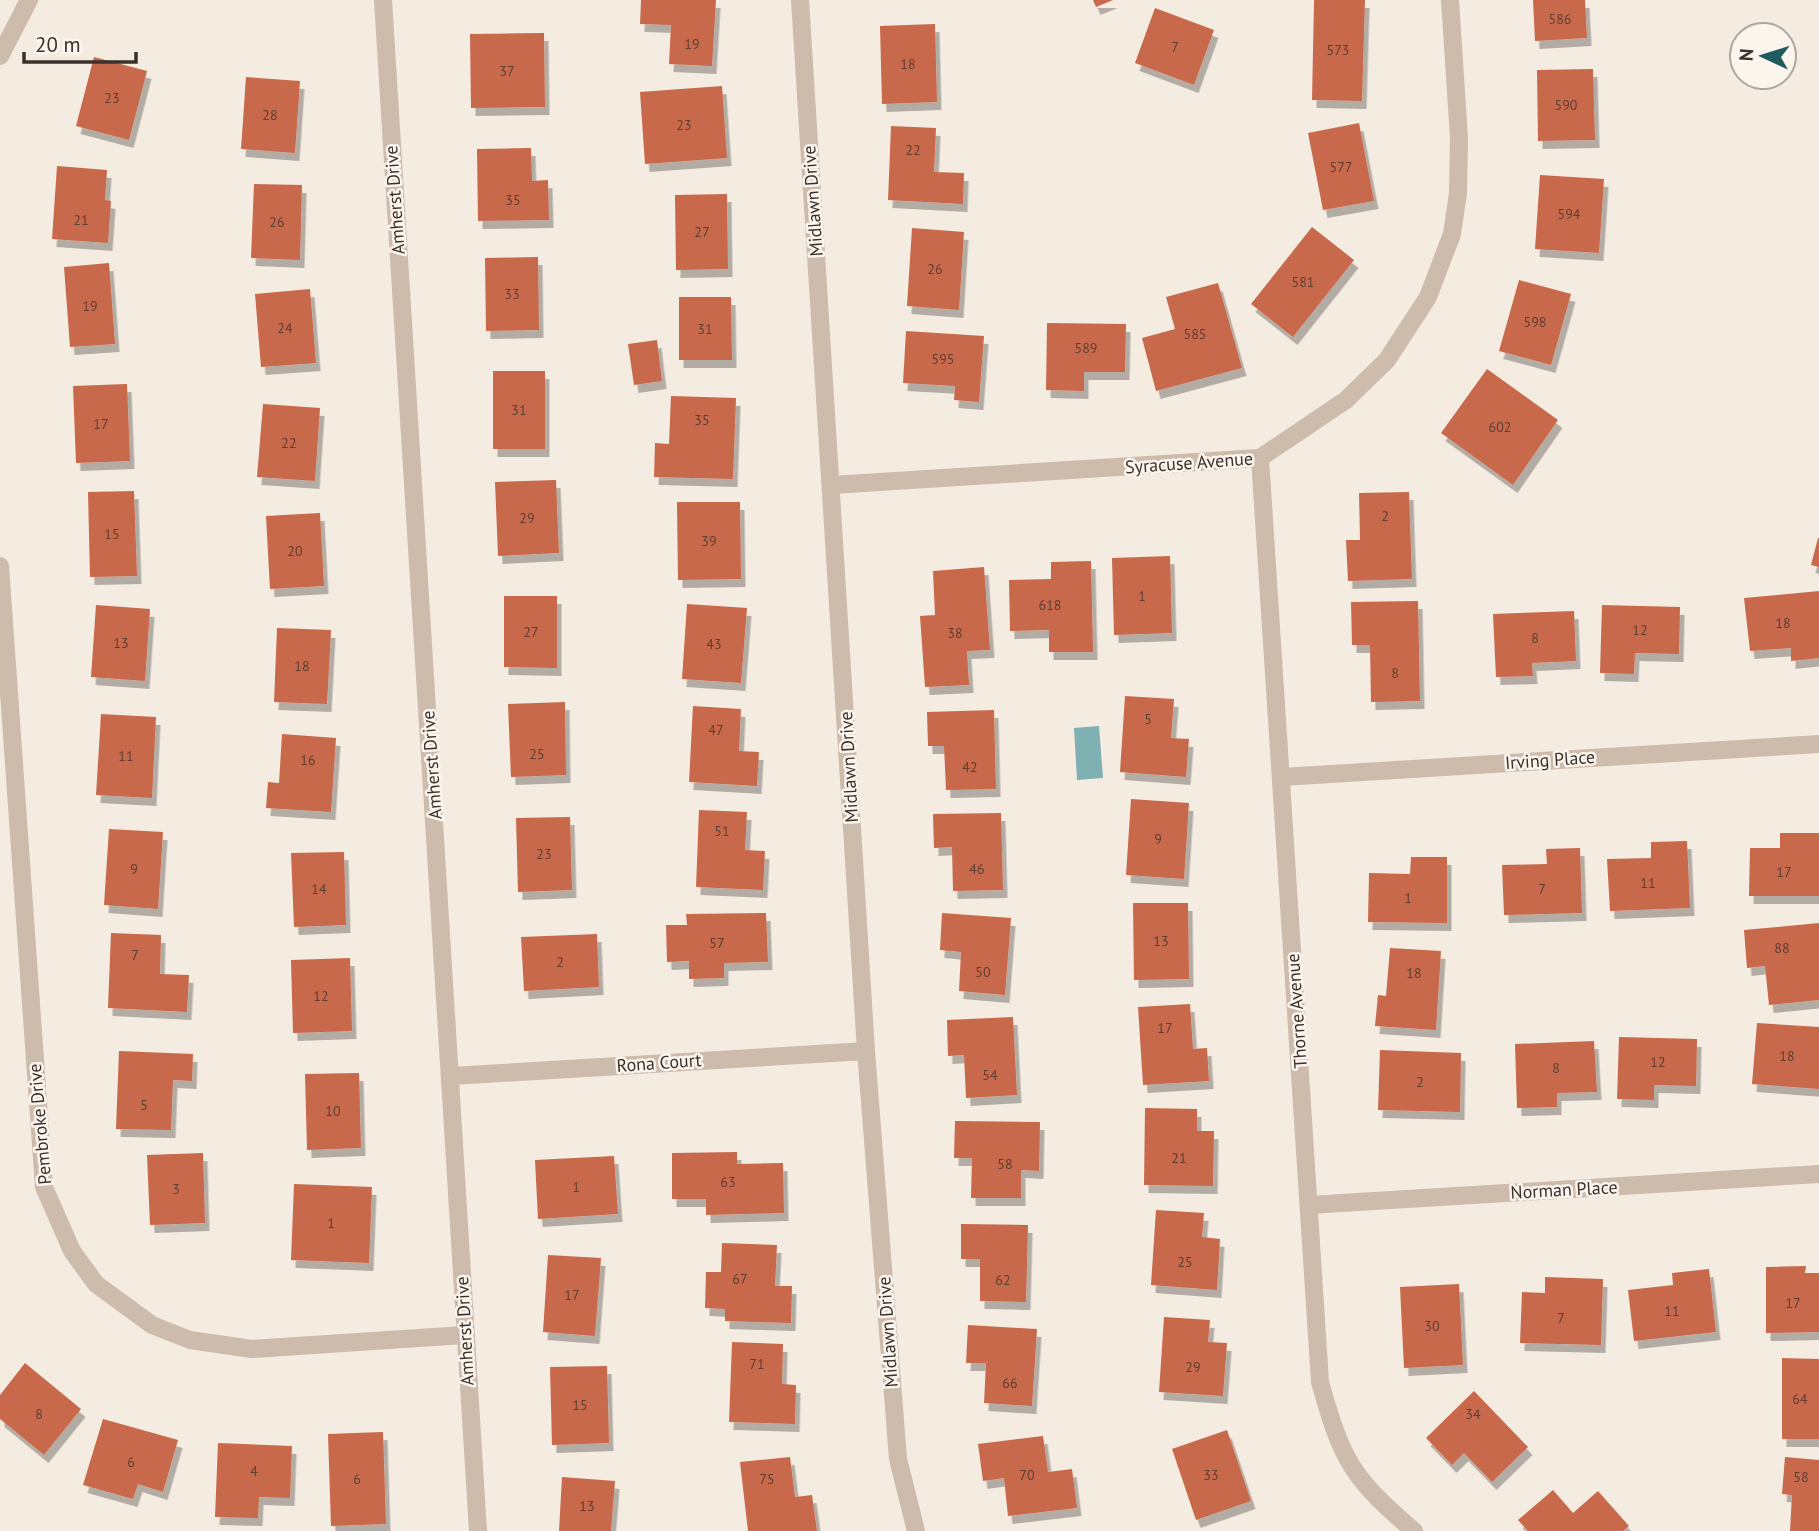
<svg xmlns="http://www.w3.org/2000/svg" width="1819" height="1531" font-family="'PT Sans',sans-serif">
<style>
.water{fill:#7fb0b2}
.building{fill:#c8694b;filter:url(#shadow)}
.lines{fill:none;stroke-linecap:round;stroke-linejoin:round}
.minor{stroke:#cdbbac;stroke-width:18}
.labels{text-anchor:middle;stroke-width:5;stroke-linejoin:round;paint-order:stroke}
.number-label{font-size:14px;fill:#5e3e33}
.street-label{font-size:18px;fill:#3b302b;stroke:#fbf5ee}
</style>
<defs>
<filter id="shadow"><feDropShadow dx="4.5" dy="8" stdDeviation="0" flood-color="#0004"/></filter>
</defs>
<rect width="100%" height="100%" fill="#f4ebe1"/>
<path class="water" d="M1099 726 1103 778 1077 780 1074 728Z"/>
<path class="building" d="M641 0H716L712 66 669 64 671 25 640 24Z
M1093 0H1113L1096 7Z
M1314 0H1365L1362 101 1312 100Z
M1533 0H1585L1587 38 1535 41Z
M1155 8 1214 30 1194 85 1135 63Z
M935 24 937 102 882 104 880 26Z
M544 33 545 107 471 108 470 34Z
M94 57 147 71 129 140 76 126Z
M1593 69 1595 140 1538 141 1537 70Z
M246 77 300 81 295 153 241 149Z
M722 86 727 158 645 164 640 92Z
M1359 123 1374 201 1323 210 1308 133Z
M891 126 936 128 934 172 964 173 963 204 888 200Z
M531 148 532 181 548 180 549 220 478 221 477 149Z
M57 166 107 170 105 200 111 201 108 243 52 239Z
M1540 175 1604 179 1599 253 1535 249Z
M254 184 302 185 300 260 251 258Z
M727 194 728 269 676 270 675 195Z
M1312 227 1354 260 1293 337 1251 304Z
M912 228 964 232 959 310 907 306Z
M538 257 539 330 486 331 485 258Z
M109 263 115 344 70 347 64 267Z
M1519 280 1571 294 1551 365 1499 351Z
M1218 283 1242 368 1156 391 1142 338 1175 329 1166 297Z
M310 289 316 363 261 367 255 294Z
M679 297H731L732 360H679Z
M1047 323 1126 324 1125 372H1084V391L1046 390Z
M906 331 984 336 979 402 954 400 955 386 903 383Z
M657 340 662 381 634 385 628 344Z
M1487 369 1558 420 1513 485 1441 433Z
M493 371H545V449H493Z
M127 384 130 461 76 463 73 386Z
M671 396 736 398 733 479 654 477 655 443 669 444Z
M263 404 320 408 315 481 257 477Z
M556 480 559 553 498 556 495 482Z
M134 491 137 576 90 577 88 492Z
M1409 492 1412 579 1348 581 1346 540H1360L1359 493Z
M677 502H740L741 579 678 580Z
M320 513 324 586 270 589 266 516Z
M1818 538H1819V567L1811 565Z
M1170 556 1172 633 1114 635 1112 558Z
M1091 561 1093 652H1049V630L1010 631 1009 580 1051 579V562Z
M984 567 990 650 967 651 969 685 925 687 920 616 935 615 933 571Z
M1819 591V658L1791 661V648L1750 651 1744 598Z
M504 596H557V668L504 667Z
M1418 601 1420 701 1371 702 1370 645H1352L1351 602Z
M687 604 747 608 741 683 682 679Z
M96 605 150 609 145 681 91 677Z
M1602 605 1680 607 1679 654 1635 653 1634 674 1600 673Z
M1574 611 1576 661 1532 663 1533 676 1496 677 1493 614Z
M277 628 331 630 327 704 274 702Z
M1125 696 1174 699 1171 738 1189 739 1186 777 1120 772Z
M565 702 566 775 511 777 508 704Z
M693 706 741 709 739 751 759 752 757 786 689 782Z
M994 710 996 789 946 790 944 746H928L927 712Z
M101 714 156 717 152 798 96 795Z
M282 734 336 738 331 812 266 808 268 782 279 783Z
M1131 799 1189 803 1184 879 1126 875Z
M699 810 747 812 745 850 765 851 763 890 696 887Z
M1001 813 1003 890 953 891 952 847 934 848 933 814Z
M570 817 572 890 518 892 516 818Z
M109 829 163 832 158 909 104 905Z
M1780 833H1819V896H1749L1750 848H1780Z
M1687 841 1690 908 1610 911 1607 859 1651 858V842Z
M1580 848 1582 913 1504 915 1502 865 1547 864 1546 849Z
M344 852 346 925 294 927 291 853Z
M1411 857H1447V923L1368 922 1369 873 1410 874Z
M1133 903H1188L1189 979 1134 980Z
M766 913 768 962 724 963V978L689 979V961L667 962 666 925H687L686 914Z
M942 913 1011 918 1005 995 959 991 961 952 940 950Z
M1819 923V1000L1769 1005 1765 966 1747 968 1744 930Z
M111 933 161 935 160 974 189 975 187 1012 108 1008Z
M597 934 599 987 524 991 521 937Z
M1390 948 1441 951 1436 1030 1375 1026 1378 995 1386 996Z
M350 958 352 1031 293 1033 291 960Z
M1190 1004 1193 1049 1207 1048 1209 1081 1143 1085 1138 1007Z
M1013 1017 1017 1095 966 1098 964 1055 948 1056 947 1020Z
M1757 1023 1819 1027V1089L1752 1084Z
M1619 1037 1697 1039 1696 1086 1654 1085V1100L1617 1099Z
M1594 1041 1597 1092 1557 1093V1107L1517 1108 1515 1044Z
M1380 1050 1461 1053 1460 1112 1378 1110Z
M119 1051 193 1054 192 1081 173 1080 171 1130 116 1129Z
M359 1073 361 1148 307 1150 305 1074Z
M1145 1108 1197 1109V1131H1214L1213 1186 1144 1185Z
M955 1121 1040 1122 1039 1171 1021 1170V1198H971L972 1158H954Z
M737 1152V1164L783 1163 784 1213 706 1215V1199H672V1153Z
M203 1153 205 1223 150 1225 147 1155Z
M614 1156 618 1214 538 1219 535 1160Z
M294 1184 372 1187 369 1263 291 1260Z
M1156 1210 1204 1213 1202 1237 1220 1239 1217 1290 1151 1285Z
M961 1224 1028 1225 1026 1302 980 1301V1259H961Z
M722 1243 777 1245 775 1286H792L791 1323 725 1321V1309L705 1308 706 1272H721Z
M548 1255 601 1258 595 1336 543 1332Z
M1806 1266 1805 1273H1819V1332L1766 1333V1267Z
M1709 1269 1716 1332 1634 1341 1628 1290 1673 1285 1672 1273Z
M1545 1277 1603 1279 1601 1345 1520 1343 1522 1292 1545 1293Z
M1459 1284 1463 1365 1404 1368 1400 1287Z
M1164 1317 1210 1320 1208 1342 1227 1343 1223 1396 1159 1392Z
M968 1325 1037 1329 1032 1406 984 1403 986 1363H966Z
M732 1342 783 1344 782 1384 796 1385 795 1424 729 1422Z
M1782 1358 1819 1359V1439H1782Z
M25 1363 81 1409 44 1455 0 1419V1395Z
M607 1366 609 1443 552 1445 550 1367Z
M1474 1391 1528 1447 1492 1482 1464 1453 1452 1465 1426 1438Z
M103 1419 178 1440 163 1492 138 1484 133 1499 83 1485Z
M1227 1430 1251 1501 1196 1520 1172 1449Z
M383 1432 386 1524 331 1526 328 1434Z
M1043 1436 1048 1472 1072 1469 1077 1508 1008 1516 1004 1478 983 1481 978 1444Z
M218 1443 292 1446 290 1498 259 1497 258 1518 215 1517Z
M790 1457 795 1497 812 1495 817 1531H748L740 1462Z
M1785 1457 1819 1460V1531H1790L1792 1495 1782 1494Z
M562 1477 615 1481 611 1531H559Z
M1553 1490 1573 1513 1598 1491 1629 1526 1623 1531H1528L1518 1520Z"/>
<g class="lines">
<path class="minor" d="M383 0 478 1531
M800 0 866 1051 898 1459 916 1531
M0 56 29 0
M1260 458 1320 1382C1342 1461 1352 1478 1414 1531
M832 485 1260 458 1346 400 1387 360 1428 297 1452 234 1458 193 1459 138 1450 0
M0 566 44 1187 72 1251 96 1284 152 1325 190 1340 252 1349 464 1335
M1282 777 1819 744
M452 1076 866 1051
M1309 1205 1819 1174"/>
</g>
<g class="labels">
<g class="number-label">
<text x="1560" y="24">586</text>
<text x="692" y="49">19</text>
<text x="1175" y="52">7</text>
<text x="1338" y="55">573</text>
<text x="908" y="69">18</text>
<text x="507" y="76">37</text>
<text x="112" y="103">23</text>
<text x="1566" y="110">590</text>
<text x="270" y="120">28</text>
<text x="684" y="130">23</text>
<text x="913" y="155">22</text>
<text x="1341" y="172">577</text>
<text x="513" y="205">35</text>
<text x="1569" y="219">594</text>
<text x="81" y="225">21</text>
<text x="277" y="227">26</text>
<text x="702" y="237">27</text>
<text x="935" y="274">26</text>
<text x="1303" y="287">581</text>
<text x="512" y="299">33</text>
<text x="90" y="311">19</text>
<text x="1535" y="327">598</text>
<text x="285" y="333">24</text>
<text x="705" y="334">31</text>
<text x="1195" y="339">585</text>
<text x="1086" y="353">589</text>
<text x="943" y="364">595</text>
<text x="519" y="415">31</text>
<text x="702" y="425">35</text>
<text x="101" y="429">17</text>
<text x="1500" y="432">602</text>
<text x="289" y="448">22</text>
<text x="1385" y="521">2</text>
<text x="527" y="523">29</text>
<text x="112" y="539">15</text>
<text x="709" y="546">39</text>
<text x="295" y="556">20</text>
<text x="1142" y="601">1</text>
<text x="1050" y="610">618</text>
<text x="1783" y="628">18</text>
<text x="1640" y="635">12</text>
<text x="531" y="637">27</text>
<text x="955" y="638">38</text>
<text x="1535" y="643">8</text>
<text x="121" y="648">13</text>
<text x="714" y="649">43</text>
<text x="302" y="671">18</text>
<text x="1395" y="678">8</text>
<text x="1148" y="724">5</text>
<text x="716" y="735">47</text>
<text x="537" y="759">25</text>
<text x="126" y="761">11</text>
<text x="308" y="765">16</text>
<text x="970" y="772">42</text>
<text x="722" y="836">51</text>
<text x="1158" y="844">9</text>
<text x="544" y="859">23</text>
<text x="134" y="874">9</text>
<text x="977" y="874">46</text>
<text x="1784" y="877">17</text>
<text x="1648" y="888">11</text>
<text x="319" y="894">14</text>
<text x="1542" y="894">7</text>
<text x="1408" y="903">1</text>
<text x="1161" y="946">13</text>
<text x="717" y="948">57</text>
<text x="1782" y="953">88</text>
<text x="135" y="960">7</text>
<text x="560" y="967">2</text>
<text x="983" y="977">50</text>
<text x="1414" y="978">18</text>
<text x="321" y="1001">12</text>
<text x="1165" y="1033">17</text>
<text x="1787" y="1061">18</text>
<text x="1658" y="1067">12</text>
<text x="1556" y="1073">8</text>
<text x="990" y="1080">54</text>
<text x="1420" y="1087">2</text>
<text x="144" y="1110">5</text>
<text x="333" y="1116">10</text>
<text x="1179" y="1163">21</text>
<text x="1005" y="1169">58</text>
<text x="728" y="1187">63</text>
<text x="576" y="1192">1</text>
<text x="176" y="1194">3</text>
<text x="331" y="1228">1</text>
<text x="1185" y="1267">25</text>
<text x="740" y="1284">67</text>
<text x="1003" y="1285">62</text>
<text x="572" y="1300">17</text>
<text x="1793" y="1308">17</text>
<text x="1672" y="1316">11</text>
<text x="1561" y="1323">7</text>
<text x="1432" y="1331">30</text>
<text x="757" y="1369">71</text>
<text x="1193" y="1372">29</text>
<text x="1010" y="1388">66</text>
<text x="1800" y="1404">64</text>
<text x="580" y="1410">15</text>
<text x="39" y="1419">8</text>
<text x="1473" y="1419">34</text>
<text x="131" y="1467">6</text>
<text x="254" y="1476">4</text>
<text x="1027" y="1480">70</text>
<text x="1211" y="1480">33</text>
<text x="1801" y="1482">58</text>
<text x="357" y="1484">6</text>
<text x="767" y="1484">75</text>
<text x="587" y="1511">13</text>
</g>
<g class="street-label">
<text transform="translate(395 200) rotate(-94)" y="6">Amherst Drive</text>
<text transform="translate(813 201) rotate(-94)" y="6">Midlawn Drive</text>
<text transform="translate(1189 463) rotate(-4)" y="6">Syracuse Avenue</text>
<text transform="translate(1550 760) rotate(-4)" y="6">Irving Place</text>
<text transform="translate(432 765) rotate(-94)" y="6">Amherst Drive</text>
<text transform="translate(849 767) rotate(-93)" y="6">Midlawn Drive</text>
<text transform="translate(1297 1011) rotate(-94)" y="6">Thorne Avenue</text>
<text transform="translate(659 1063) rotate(-4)" y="6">Rona Court</text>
<text transform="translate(40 1124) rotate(-95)" y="6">Pembroke Drive</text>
<text transform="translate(1564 1190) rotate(-3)" y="6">Norman Place</text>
<text transform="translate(465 1331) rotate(-93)" y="6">Amherst Drive</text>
<text transform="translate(888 1332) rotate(-94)" y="6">Midlawn Drive</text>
</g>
</g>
<g transform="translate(1763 56) rotate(274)"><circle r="33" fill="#fbf5ee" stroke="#aea6a0" stroke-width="2"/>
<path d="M0-5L12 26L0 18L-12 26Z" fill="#1f5a5e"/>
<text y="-10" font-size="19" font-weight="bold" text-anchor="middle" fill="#3b302b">N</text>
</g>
<path d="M24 52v10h112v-10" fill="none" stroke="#3b302b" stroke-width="3.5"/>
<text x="35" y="52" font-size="21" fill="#3b302b" stroke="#fbf5ee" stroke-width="5" paint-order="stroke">20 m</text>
</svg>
